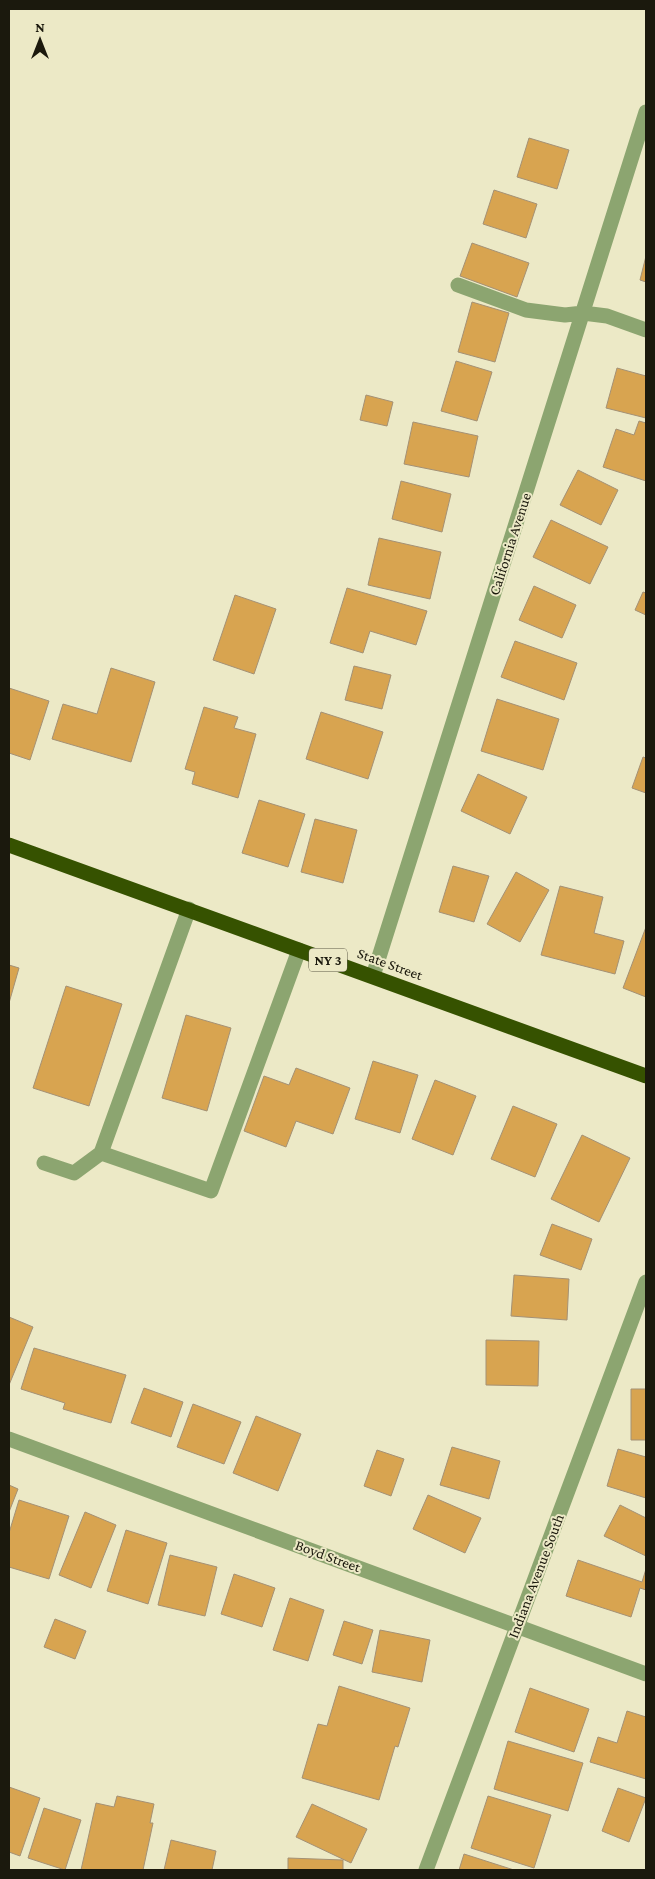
<svg xmlns="http://www.w3.org/2000/svg" width="655" height="1879" font-family="'Crimson Pro',serif">
<style>
.building{fill:#d8a450;stroke:#a49175}
.lines{fill:none;stroke-linecap:round;stroke-linejoin:round}
.lane{stroke:#8ca570;stroke-width:15}
.street{stroke:#8ca570;stroke-width:15}
.highway{stroke:#365200;stroke-width:15}
.labels{text-anchor:middle;stroke-width:4;stroke-linejoin:round;paint-order:stroke}
.shield{fill:#ece9c6;stroke:#5a5744;stroke-width:1}
.shield-label{font-size:14px;font-weight:bold;fill:#1b190d}
.street-label{font-size:15px;fill:#1b190d;stroke:#ece9c6}
</style>
<rect width="100%" height="100%" fill="#ece9c6"/>
<path class="building" d="M529 138 569 150 557 189 517 177Z
M494 190 537 204 526 238 483 224Z
M472 243 529 263 517 297 460 276Z
M646 256V282L640 280Z
M472 302 509 313 495 362 458 352Z
M456 361 492 372 477 421 441 411Z
M617 368 646 376V418L606 408Z
M366 395 393 402 387 426 360 420Z
M639 421 646 423V481L603 467 616 429 634 435Z
M413 422 478 436 469 477 404 464Z
M578 470 618 490 601 525 560 505Z
M401 481 451 494 442 532 392 519Z
M551 520 608 547 590 584 533 557Z
M379 538 441 552 430 599 368 585Z
M534 586 576 605 562 638 519 620Z
M347 588 427 611 416 645 370 631 363 653 330 643Z
M643 592 646 593V615L635 610Z
M235 595 276 609 254 674 213 660Z
M515 641 577 663 564 700 501 677Z
M354 666 391 675 382 709 345 700Z
M111 668 155 682 131 762 52 739 63 704 97 714Z
M9 688 49 701 30 760 9 753Z
M497 699 559 719 543 770 481 751Z
M204 707 238 717 234 728 256 734 238 798 192 784 195 772 185 769Z
M321 712 383 732 368 779 306 759Z
M643 757 646 758V793L632 788Z
M478 774 527 797 510 834 461 811Z
M259 800 305 814 288 867 242 853Z
M315 819 357 830 343 883 301 872Z
M453 866 489 876 474 922 439 912Z
M516 872 549 890 520 942 487 924Z
M560 886 603 897 594 933 624 941 615 974 541 955Z
M646 927V997L623 988Z
M9 965 19 968 9 1003Z
M66 986 122 1004 89 1106 33 1088Z
M186 1015 231 1028 207 1111 162 1098Z
M373 1061 418 1075 400 1133 355 1119Z
M296 1068 350 1088 333 1134 296 1121 286 1147 244 1131 264 1076 289 1085Z
M435 1080 476 1096 453 1155 412 1139Z
M513 1106 557 1124 535 1177 491 1159Z
M582 1135 630 1158 599 1222 551 1199Z
M552 1224 592 1239 581 1270 540 1255Z
M514 1275 569 1279 567 1320 511 1316Z
M9 1317 33 1327 9 1385Z
M486 1340 539 1341 538 1386 486 1385Z
M34 1348 126 1375 111 1423 63 1409 65 1403 21 1389Z
M144 1388 183 1402 171 1437 131 1423Z
M631 1389H646V1440H631Z
M193 1404 241 1422 224 1464 177 1447Z
M256 1416 301 1434 278 1491 233 1473Z
M452 1447 500 1461 489 1499 440 1485Z
M618 1449 646 1457V1498L607 1486Z
M377 1450 404 1459 391 1496 364 1486Z
M9 1485 18 1489 9 1512Z
M428 1495 481 1518 465 1553 413 1529Z
M19 1500 69 1516 49 1579 9 1567V1533Z
M620 1505 646 1518V1556L604 1536Z
M85 1512 116 1525 91 1588 59 1575Z
M126 1530 167 1543 148 1604 107 1591Z
M170 1555 217 1567 205 1616 158 1605Z
M578 1560 642 1582 646 1569V1590L640 1588 631 1617 566 1596Z
M234 1574 275 1588 262 1627 221 1614Z
M290 1598 324 1610 308 1661 273 1650Z
M55 1619 86 1631 75 1659 44 1647Z
M344 1621 373 1630 362 1664 333 1655Z
M380 1630 430 1640 422 1682 372 1672Z
M339 1686 410 1708 398 1747 395 1746 379 1800 302 1778 318 1724 327 1726Z
M530 1688 589 1709 574 1752 515 1732Z
M627 1711 646 1717V1779L590 1762 598 1737 617 1743Z
M508 1741 583 1763 568 1811 494 1789Z
M9 1787 40 1798 20 1856 9 1852Z
M618 1788 646 1798 629 1842 602 1831Z
M117 1796 154 1804 150 1823H153L143 1870H81L96 1803 114 1807Z
M488 1796 551 1815 534 1868 471 1848Z
M312 1804 367 1829 351 1863 296 1837Z
M44 1808 81 1820 65 1870 28 1858Z
M171 1840 216 1851 212 1870H164Z
M464 1854 514 1870H459Z
M288 1858 343 1860V1870H288Z"/>
<g class="lines">
<path class="lane" d="M101 1153 189 909
M44 1163 74 1173 101 1153 211 1191 299 950"/>
<path class="street" d="M458 285 526 310 565 315 583 313 607 316 646 330
M373 976 646 112
M9 1439 646 1674
M426 1870 646 1282"/>
<path class="highway" d="M9 845 646 1076"/>
</g>
<g class="labels">
<rect class="shield" x="309" y="948.5" width="38" height="23" rx="4"/>
<g class="shield-label">
<text x="328" y="965">NY 3</text>
</g>
<g class="street-label">
<text transform="translate(510 544) rotate(-72)" y="5">California Avenue</text>
<text transform="translate(390 964) rotate(20)" y="5">State Street</text>
<text transform="translate(328 1556) rotate(20)" y="5">Boyd Street</text>
<text transform="translate(536 1576) rotate(-69)" y="5">Indiana Avenue South</text>
</g>
</g>
<rect width="655" height="1879" fill="none" stroke="#1b190d" stroke-width="20"/>
<g transform="translate(40 40)" stroke="#ece9c6" stroke-width="4" paint-order="stroke">
<path d="M0-4L9 19L0 12L-9 19Z" fill="#1b190d"/>
<text y="-8" font-size="14" font-weight="bold" text-anchor="middle" fill="#1b190d">N</text>
</g>
</svg>
